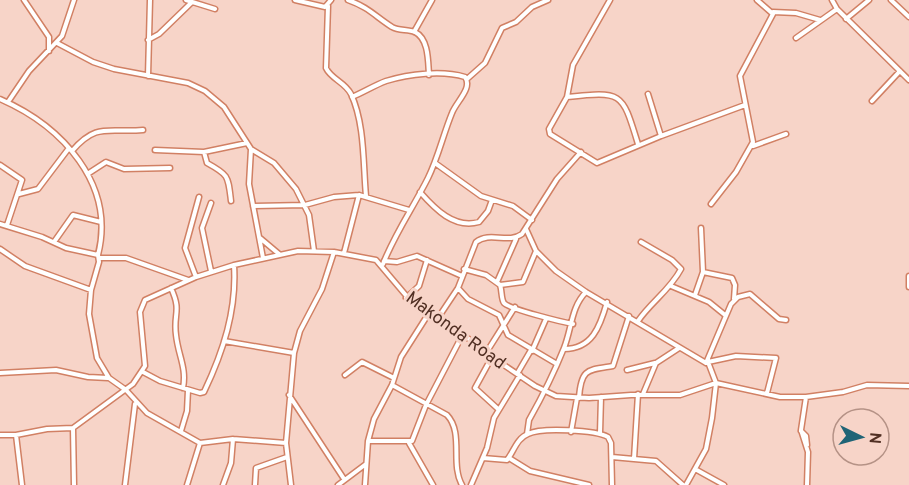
<svg xmlns="http://www.w3.org/2000/svg" width="909" height="485" font-family="Overpass,sans-serif">
<style>
.lines{fill:none;stroke-linecap:round;stroke-linejoin:round}
.street-casing{stroke:#d18064;stroke-width:7}
.street{stroke:#fff;stroke-width:4}
.labels{text-anchor:middle;stroke-width:6;stroke-linejoin:round;paint-order:stroke}
.street-label{font-size:18px;fill:#512f23;stroke:#f7d4c8}
</style>
<rect width="100%" height="100%" fill="#f7d4c8"/>
<g class="lines">
<defs>
<path id="street" d="M24 0 49 37V51
M186 0 215 9
M295 0 325 7 331 0
M348 0C368 7 375 16 392 27 399 31 407 29 415 32 429 39 428 62 429 75
M610 0 573 65 567 97 549 129 550 134 597 163 661 136 745 105
M832 0 837 9 909 80
M891 0 909 17
M328 6 326 68C331 79 345 82 351 94 365 124 363 164 366 196
M773 12 796 13 820 20
M846 19 869 0
M414 32 432 0
M796 38 837 9
M148 40 159 34 191 3
M57 43 93 62 114 69 188 83 205 91 224 107 251 149 274 163 296 189 309 215 314 251
M148 76 150 0
M467 79 485 63 502 28 516 22 532 7 548 0
M648 94 661 136
M352 97C364 92 375 85 386 81 409 74 442 70 465 77 473 88 456 102 452 113 443 135 438 158 428 178 413 208 395 233 383 264
M567 97C623 91 622 92 638 144
M0 99C62 126 116 184 98 255
M872 101 900 71
M8 102 29 71 62 36 74 0
M753 146 786 134
M251 149 249 184 263 258
M155 150 204 152 247 143
M72 151C97 122 108 133 143 130
M204 152 207 163C229 175 228 176 231 201
M435 163 481 196 513 206 532 220
M0 165 22 180 7 225
M89 173 106 162 124 169 170 168
M420 192C435 209 454 229 479 222L488 211 492 200
M19 194 38 189 69 148
M211 203 202 228 211 271
M711 204 736 172 753 142 740 76 773 14 757 0
M253 206 305 205 334 197 359 195 409 210
M0 224 42 237 66 248 98 255 99 262 91 290 89 314 97 358 109 378 126 390 147 413 200 443 233 439 286 443
M526 229 536 251 556 271 586 292 706 363
M260 238 279 254
M54 242 73 215 101 222
M0 249 25 266 91 290
M344 253 359 195
M99 258H126L188 280
M384 261 397 262 417 256 462 276
M464 269 486 275 500 285C502 290 501 299 504 303 509 309 562 322 573 324
M703 272 732 278 735 285 734 299
M909 276V287
M196 277 185 248 199 197
M497 282 516 239
M500 285 523 282 536 251
M671 286 709 302 725 315
M171 288C182 312 173 313 176 335 178 355 187 368 183 388
M458 288 468 299 499 315 508 335 557 364
M695 295 703 272 701 228
M406 298 419 286 427 260
M438 318 458 288 476 242C490 231 508 244 522 234L557 179 581 152
M638 321C651 302 670 290 681 269L672 260 641 242
M224 341 294 353
M564 349C592 349 600 327 607 302
M532 351 546 319
M486 353 515 307
M492 357 475 388 498 409
M708 362 736 356 776 358 767 393
M627 370 655 363
M143 372 160 381 200 393 204 392C223 352 237 310 234 265
M0 373 56 370 88 377 108 378
M517 374 531 350
M345 375 362 362 394 378
M392 385 447 415C464 433 450 464 462 485
M643 394 656 363 679 348
M289 395 344 479
M806 397 801 430 808 452 807 485
M579 398C581 368 588 370 613 366L629 316
M73 428 74 485
M181 431 187 411 188 390
M801 431 806 436 807 445
M571 432 577 398
M600 433 601 397
M527 434 529 420C542 397 554 373 564 348 572 328 571 307 586 292
M0 435H16L47 429 73 428 133 384 145 366 140 312 145 300 196 277 234 265 298 251 334 252 376 260 415 306 452 326 492 357 535 386 556 396 589 398 631 395H680L716 383 780 397H806L843 392 867 385 909 386
M16 435 22 485
M368 441H412L426 405 463 334
M409 443 433 485
M612 457 656 461 683 485
M483 458 507 460C514 451 517 438 528 434 541 427 596 430 608 437L611 443 612 485
M509 458 530 471 589 485
M634 459 638 394
M695 469 724 485
M125 485 135 404
M187 485 200 443
M223 485 231 463 233 439
M255 485 256 468 287 457
M291 485 286 443 294 353 300 331 322 289 334 252
M338 485 366 464
M365 485 368 441 374 419 392 385 401 357 429 313
M471 485 487 448 494 418 520 375
M686 485 706 449 712 418 716 383 708 362 706 363 731 304 738 297 750 294 779 319 786 320"/>
</defs>
<use href="#street" class="street-casing"/>
<use href="#street" class="street"/>
</g>
<g class="labels">
<g class="street-label">
<text transform="translate(456 330) rotate(36)" y="6">Makonda Road</text>
</g>
</g>
<g transform="translate(861 437) rotate(95)"><circle r="28" fill="#f7d4c8" stroke="#b59286" stroke-width="1.5"/>
<path d="M0-4.5L10 22L0 15L-10 22Z" fill="#206476"/>
<text y="-9" font-size="16" font-weight="bold" text-anchor="middle" fill="#512f23">N</text>
</g>
</svg>
